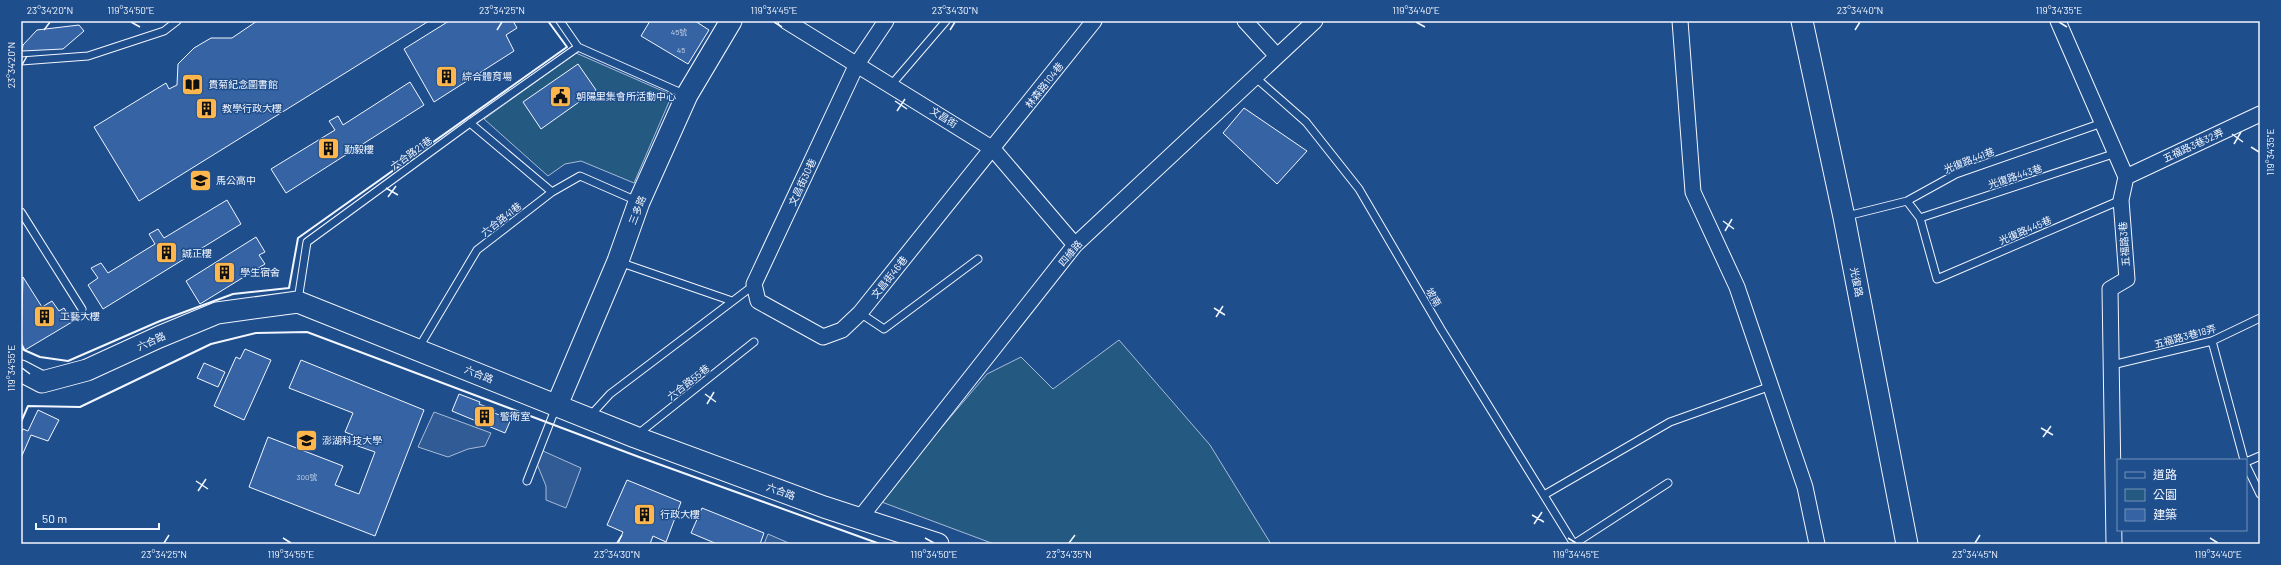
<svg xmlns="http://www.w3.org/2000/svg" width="2281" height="565" font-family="Barlow,'Noto Sans TC',sans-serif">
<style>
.green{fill:#245a82;stroke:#a8bbd7}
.parking{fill:#305b95;stroke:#a8bbd7}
.building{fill:#3563a3;stroke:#f2f6ff}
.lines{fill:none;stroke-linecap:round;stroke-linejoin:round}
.lane-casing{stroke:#f2f6ff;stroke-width:9}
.street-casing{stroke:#f2f6ff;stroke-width:17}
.secondary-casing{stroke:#f2f6ff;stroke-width:23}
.lane{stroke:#1f4e8c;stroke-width:7}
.street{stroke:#1f4e8c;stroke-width:15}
.secondary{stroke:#1f4e8c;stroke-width:21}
.wall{stroke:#f2f6ff;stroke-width:2}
.ticks{fill:none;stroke:#f2f6ff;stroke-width:1.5}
.labels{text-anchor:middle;stroke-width:3;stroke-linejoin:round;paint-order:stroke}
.number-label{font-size:8px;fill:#c3d1e8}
.poi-label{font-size:10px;fill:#f2f6ff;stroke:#1f4e8c;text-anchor:start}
.street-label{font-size:10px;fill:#f2f6ff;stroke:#1f4e8c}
.neatline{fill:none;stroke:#f2f6ff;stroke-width:1.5}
.ticks-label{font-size:10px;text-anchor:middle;fill:#f2f6ff}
</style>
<rect width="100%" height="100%" fill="#1f4e8c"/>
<path class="green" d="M576 53 672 95 634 183 581 161 565 164 548 176 484 119Z
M1119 340 1210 445 1271 544H994L879 501 987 374 1021 357 1053 389Z"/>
<path class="parking" d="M434 412 491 433 485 446 468 449 448 457 418 447Z
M543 451 581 468 566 508 546 500V486L537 464Z
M768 534 791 544H764Z"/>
<path class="building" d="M257 21H429L139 201 94 127 166 83 169 89 177 85 178 64 194 48 211 38H232Z
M449 21H513L517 28 506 35 514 51 434 102 404 49Z
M650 21H695L709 30 688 64 641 36Z
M79 25 84 31 63 49 22 51 23 45 37 30Z
M578 64 596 90 541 129 523 102Z
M410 82 424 105 286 193 271 169 335 130 329 121 338 116 343 125Z
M1244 108 1307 151 1277 184 1223 133Z
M227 200 241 224 103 309 88 285 98 278 91 268 101 263 108 273 155 244 149 234 158 229 164 238Z
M256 237 265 252 259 255 265 264 200 304 186 281Z
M23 277 42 307 52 301 59 311 64 308 72 322 25 350 21 342Z
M245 349 271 360 244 420 214 406 236 357 240 359Z
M301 360 424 410 375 536 249 487 268 437 343 466 335 485 359 494 375 452 355 445 358 437 345 432 353 413 289 388Z
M204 363 225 372 218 387 197 378Z
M459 394 480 402 479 404 495 410 494 413 511 419 505 433 452 411Z
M38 410 59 420 48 441 31 435 21 458V433L23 429 28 431Z
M627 480 681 502 666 542 653 536 650 544H618L623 532 607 525Z
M702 508 764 533 760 544H717L691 533Z"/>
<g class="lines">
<defs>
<path id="lane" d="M560 21 578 47 686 95
M21 61 88 56 164 31 177 21
M1256 78 1306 122 1359 189 1441 329 1574 544 1668 483
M892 84 946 21
M470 123 552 192
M1907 201 1920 218 1937 279 2121 200
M21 212 82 309
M1847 216 1907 201 1956 174 2102 123
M1920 218 2116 153
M619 262 732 301
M298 300 307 242 470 123 578 47
M860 313 884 329 978 259
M2212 341 2244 460
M418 349 477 250 552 192 580 176 637 201
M2112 365 2212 341 2260 318
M589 417 610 394 754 285
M638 434 754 342
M2246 462 2260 456
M2246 465 2260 494
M527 481 556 407
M1544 495 1670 422 1771 386"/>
<path id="street" d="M786 21 993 149 1075 245
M886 21 857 64 754 284 758 301 823 337 842 330 860 313 1094 21
M1245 21 1277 56
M1680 21 1693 192 1737 287 1805 487 1817 544
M2058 21 2126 177 2121 200 2127 279 2110 289 2114 544
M2126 177 2260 114
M860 518 1075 245 1315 21"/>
<path id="secondary" d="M1802 21 1844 217 1907 544
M21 371 42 382 87 370 159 337 217 313 298 302 635 437 824 507 938 544
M557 405 618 261 639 202 687 95 731 21"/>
</defs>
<use href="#lane" class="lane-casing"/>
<use href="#street" class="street-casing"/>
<use href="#secondary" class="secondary-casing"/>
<use href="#lane" class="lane"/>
<use href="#street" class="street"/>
<use href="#secondary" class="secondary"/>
<path class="wall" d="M21 345 24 350 40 357 68 361 160 321 233 294 289 288 298 238 567 47 548 21
M21 422 28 406 80 407 211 344 256 333 307 332 639 457 880 544"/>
</g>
<path class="ticks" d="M131 22 140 27M774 22 782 27M1416 22 1425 27M2059 22 2067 27M44 30 50 22M497 30 502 22M950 30 955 22M1855 30 1860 22M22 65 27 56M895 101 907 109M897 111 905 99M2232 134 2243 142M2234 144 2241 132M2251 147 2259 152M386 188 398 195M388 197 396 186M1723 221 1734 229M1725 231 1732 219M1214 308 1225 315M1216 317 1223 306M22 368 30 374M705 394 716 402M707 404 714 392M2041 428 2053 435M2043 437 2051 426M196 481 208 489M198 491 206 479M1532 515 1544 522M1534 524 1542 512M283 538 291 543M925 538 934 543M1568 538 1576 543M2210 538 2218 543M164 543 169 535M617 543 622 535M1069 543 1075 535M1975 543 1980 535"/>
<defs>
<symbol id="building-square" viewBox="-11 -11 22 22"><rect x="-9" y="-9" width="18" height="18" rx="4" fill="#ffb74d" stroke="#1f4e8c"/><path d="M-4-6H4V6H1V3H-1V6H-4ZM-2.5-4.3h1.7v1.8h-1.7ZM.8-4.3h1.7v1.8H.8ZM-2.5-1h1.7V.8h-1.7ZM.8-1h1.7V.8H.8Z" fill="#111"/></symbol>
<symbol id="library-square" viewBox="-11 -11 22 22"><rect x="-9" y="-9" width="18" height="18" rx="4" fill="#ffb74d" stroke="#1f4e8c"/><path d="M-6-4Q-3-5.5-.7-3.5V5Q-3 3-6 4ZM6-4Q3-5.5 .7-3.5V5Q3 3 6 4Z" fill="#111"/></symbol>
<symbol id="civic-square" viewBox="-11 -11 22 22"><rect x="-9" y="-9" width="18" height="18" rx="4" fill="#ffb74d" stroke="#1f4e8c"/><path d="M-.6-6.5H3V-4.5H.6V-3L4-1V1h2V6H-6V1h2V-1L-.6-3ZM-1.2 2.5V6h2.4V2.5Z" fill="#111"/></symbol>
<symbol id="school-square" viewBox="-11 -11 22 22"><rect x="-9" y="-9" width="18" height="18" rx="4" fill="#ffb74d" stroke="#1f4e8c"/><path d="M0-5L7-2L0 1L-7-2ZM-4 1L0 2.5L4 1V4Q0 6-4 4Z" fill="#111"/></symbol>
<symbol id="university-square" viewBox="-11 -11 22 22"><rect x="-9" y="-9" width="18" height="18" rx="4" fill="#ffb74d" stroke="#1f4e8c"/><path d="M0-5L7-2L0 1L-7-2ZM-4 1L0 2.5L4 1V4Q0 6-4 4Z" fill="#111"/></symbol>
</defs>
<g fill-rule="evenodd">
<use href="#building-square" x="434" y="64" width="25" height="25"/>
<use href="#library-square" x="180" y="72" width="25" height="25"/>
<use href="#civic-square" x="548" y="84" width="25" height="25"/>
<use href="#building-square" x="194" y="96" width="25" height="25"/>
<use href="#building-square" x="316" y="136" width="25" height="25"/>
<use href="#school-square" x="188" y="168" width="25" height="25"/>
<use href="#building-square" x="154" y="240" width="25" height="25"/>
<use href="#building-square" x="212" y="260" width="25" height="25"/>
<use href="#building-square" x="32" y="304" width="25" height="25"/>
<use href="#building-square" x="472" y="404" width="25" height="25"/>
<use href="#university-square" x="294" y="428" width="25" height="25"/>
<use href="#building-square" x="632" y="502" width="25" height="25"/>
</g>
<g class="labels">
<g class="number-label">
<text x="679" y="35">45號</text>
<text x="681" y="53">45</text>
<text x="307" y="480">300號</text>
</g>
<g class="poi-label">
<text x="462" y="80">綜合體育場</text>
<text x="208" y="88">貴菊紀念圖書館</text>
<text x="576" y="100">朝陽里集會所活動中心</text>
<text x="222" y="112">教學行政大樓</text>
<text x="344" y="153">勤毅樓</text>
<text x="216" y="184">馬公高中</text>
<text x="182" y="257">誠正樓</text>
<text x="240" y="276">學生宿舍</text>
<text x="60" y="320">工藝大樓</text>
<text x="500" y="420">警衛室</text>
<text x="322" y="444">澎湖科技大學</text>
<text x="660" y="518">行政大樓</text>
</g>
<g class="street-label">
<text transform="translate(1044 85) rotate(-52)" y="4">林森路104巷</text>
<text transform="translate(944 117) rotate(32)" y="4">文昌街</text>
<text transform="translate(2193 145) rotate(-25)" y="4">五福路3巷32弄</text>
<text transform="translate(411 153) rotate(-36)" y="4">六合路21巷</text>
<text transform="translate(1969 160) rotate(-21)" y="4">光復路441巷</text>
<text transform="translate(2015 176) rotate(-18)" y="4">光復路443巷</text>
<text transform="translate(802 182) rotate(-65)" y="4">文昌街30巷</text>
<text transform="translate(637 210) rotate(-69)" y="4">三多路</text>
<text transform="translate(501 219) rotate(-38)" y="4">六合路41巷</text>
<text transform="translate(2025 230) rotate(-23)" y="4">光復路445巷</text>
<text transform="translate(2124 244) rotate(-94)" y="4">五福路3巷</text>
<text transform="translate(1070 253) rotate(-49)" y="4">四維路</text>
<text transform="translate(889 277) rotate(-51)" y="4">文昌街46巷</text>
<text transform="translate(1857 282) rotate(79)" y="4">光復路</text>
<text transform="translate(1434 297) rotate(59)" y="4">坡南</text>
<text transform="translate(2185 336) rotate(-15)" y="4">五福路3巷18弄</text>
<text transform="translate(151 341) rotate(-24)" y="4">六合路</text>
<text transform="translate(479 374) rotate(22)" y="4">六合路</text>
<text transform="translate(688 382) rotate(-38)" y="4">六合路55巷</text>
<text transform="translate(781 491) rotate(20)" y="4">六合路</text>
</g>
</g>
<rect width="2281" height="565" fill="none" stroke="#1f4e8c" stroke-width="44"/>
<rect x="2117" y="459" width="130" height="72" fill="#1f4e8c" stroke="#7391ba"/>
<rect x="2125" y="472" width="20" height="6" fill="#1f4e8c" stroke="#7391ba"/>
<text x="2153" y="479" font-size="12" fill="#f2f6ff">道路</text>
<rect x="2125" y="489" width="20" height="12" fill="#245a82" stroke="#7391ba"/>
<text x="2153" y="499" font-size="12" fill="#f2f6ff">公園</text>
<rect x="2125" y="509" width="20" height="12" fill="#3563a3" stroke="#7391ba"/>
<text x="2153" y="519" font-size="12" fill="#f2f6ff">建築</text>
<path d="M36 523v6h123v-6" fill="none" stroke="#f2f6ff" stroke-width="2"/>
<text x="42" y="523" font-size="12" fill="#f2f6ff" stroke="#1f4e8c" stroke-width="3" paint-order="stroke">50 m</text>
<rect x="22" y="22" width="2237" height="521" class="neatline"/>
<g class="ticks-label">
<text x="50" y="14">23°34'20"N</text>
<text x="131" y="14">119°34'50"E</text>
<text x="502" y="14">23°34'25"N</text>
<text x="774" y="14">119°34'45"E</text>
<text x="955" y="14">23°34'30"N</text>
<text x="1416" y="14">119°34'40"E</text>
<text x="1860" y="14">23°34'40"N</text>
<text x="2059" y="14">119°34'35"E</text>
<text transform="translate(11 65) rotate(-90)" y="4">23°34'20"N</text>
<text transform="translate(2270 152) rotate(-90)" y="4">119°34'35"E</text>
<text transform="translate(11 368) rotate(-90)" y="4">119°34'55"E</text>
<text x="164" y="558">23°34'25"N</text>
<text x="291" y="558">119°34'55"E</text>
<text x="617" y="558">23°34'30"N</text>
<text x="934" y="558">119°34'50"E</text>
<text x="1069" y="558">23°34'35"N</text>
<text x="1576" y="558">119°34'45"E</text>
<text x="1975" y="558">23°34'45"N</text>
<text x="2218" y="558">119°34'40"E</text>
</g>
</svg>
